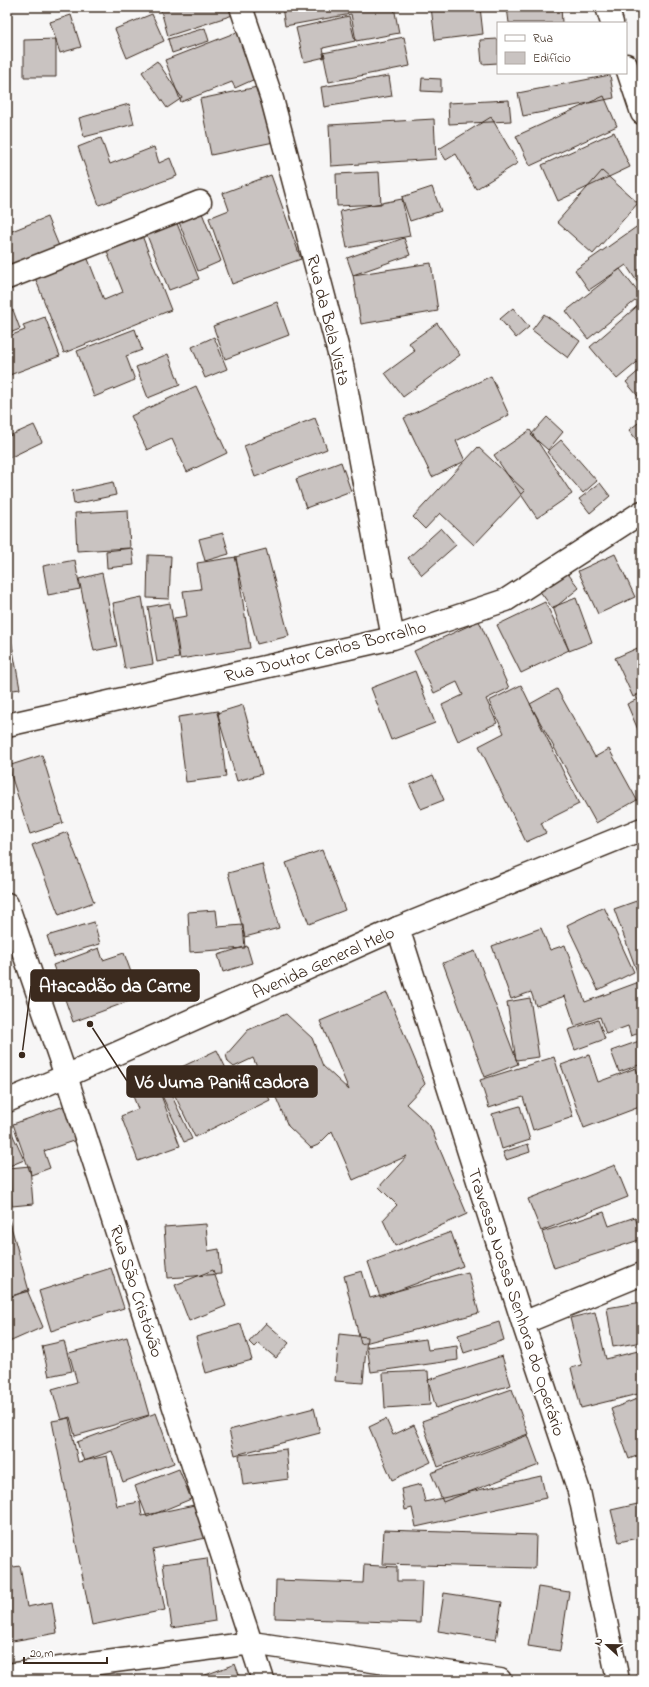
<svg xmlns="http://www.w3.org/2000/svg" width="649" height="1687" font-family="'Indie Flower',sans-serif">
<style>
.building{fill:#c9c3c1;stroke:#3b2a1e}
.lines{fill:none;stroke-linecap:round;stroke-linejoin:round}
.minor-casing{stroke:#3b2a1e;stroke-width:25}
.secondary-casing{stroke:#3b2a1e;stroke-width:25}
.minor{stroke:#fff;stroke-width:22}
.secondary{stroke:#fff;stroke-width:22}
.labels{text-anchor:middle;stroke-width:3;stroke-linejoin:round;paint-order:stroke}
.street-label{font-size:18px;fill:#3b2a1e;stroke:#fff}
.leader{fill:none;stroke:#3b2a1e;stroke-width:1.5}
.callout-dot{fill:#3b2a1e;stroke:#fff;stroke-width:1.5}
.callout{fill:#3b2a1e;stroke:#3b2a1e;stroke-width:1.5}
.callout-label{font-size:19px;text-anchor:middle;font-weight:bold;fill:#fff}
</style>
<rect width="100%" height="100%" fill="#f7f6f6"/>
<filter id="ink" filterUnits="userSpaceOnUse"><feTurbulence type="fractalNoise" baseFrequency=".025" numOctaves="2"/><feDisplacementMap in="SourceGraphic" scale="8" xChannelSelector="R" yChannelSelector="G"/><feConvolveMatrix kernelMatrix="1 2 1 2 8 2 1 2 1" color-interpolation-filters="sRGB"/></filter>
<g filter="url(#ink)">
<path class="building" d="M160 7H234L236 14 168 36Z
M282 7H394L399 33 356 41 351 14 285 26Z
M431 7H480L483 34 435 40Z
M507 7H561L562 23H509Z
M152 14 164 41 127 58 115 29Z
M71 15 81 47 60 53 50 22Z
M349 16 355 41 323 48 325 57 304 62 296 28Z
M205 28 209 41 172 53 168 39Z
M237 32 255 79 235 88 232 82 181 102 165 60Z
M404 37 410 66 329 82 323 53Z
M56 39V77H24V40Z
M498 39V63L482 64 480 40Z
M7 52 11 80H7Z
M157 61 182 98 167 108 142 72Z
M610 75 614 98 523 116 518 93Z
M389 76 392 96 324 107 321 87Z
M422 78 441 79V92L421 91Z
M262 86 274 142 211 155 200 99Z
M604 96 617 126 530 166 516 136Z
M509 100 511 121 449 124 448 103Z
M129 104 134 124 84 137 79 118Z
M491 117 518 163 476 189 456 154 446 160 439 149Z
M434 119 436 159 331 166 329 125Z
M614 132 630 167 558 201 542 165Z
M101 138 110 164 154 147 159 163 170 158 177 176 99 205 78 147Z
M602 171 638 203 593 254 557 222Z
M379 172 381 204 337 206 336 174Z
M271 175 301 259 232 284 209 218 229 210 223 193Z
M432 187 441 211 410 221 402 197Z
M402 199 410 236 347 248 340 211Z
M202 213 221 261 198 271 179 222Z
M47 217 59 246 7 267V233Z
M176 221 199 279 169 290 146 233Z
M642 223V289L626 265 589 290 575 270Z
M141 233 171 310 64 353 34 275 86 254 104 300 123 292 105 247Z
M404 238 410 255 353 275 347 258Z
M431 263 438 311 361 324 353 275Z
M620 269 641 296 588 339 566 311Z
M277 302 289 335 225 359 213 326Z
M642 302V358L617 379 590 347Z
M513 308 529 327 516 338 500 319Z
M13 310 20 329 7 334V312Z
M544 314 580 341 568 358 532 330Z
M45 317 60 356 7 376V337L25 330 23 325Z
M437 323 460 355 403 397 385 373 415 351 409 343Z
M135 329 142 350 126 356 135 380 94 397 77 351Z
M214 337 227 369 205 378 192 347Z
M168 354 180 385 148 398 136 367Z
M642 368V401L626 382Z
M491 376 509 415 456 441 465 461 432 477 404 418Z
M196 386 227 453 187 472 172 439 147 450 131 416Z
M7 399 13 413 7 415Z
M547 417 563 432 548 450 531 435Z
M315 418 327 449 255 477 244 446Z
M642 420V447L629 430Z
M34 425 42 442 7 459V437Z
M530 430 572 494 537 518 494 455Z
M561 440 597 481 583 493 547 452Z
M478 447 525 491 474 545 440 513 425 529 413 517Z
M341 462 351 491 306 508 296 479Z
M113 482 116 495 74 504 72 491Z
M600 483 610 496 590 513 579 499Z
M128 510 130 548 77 551 75 513Z
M441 528 456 545 422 575 408 558Z
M223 533 229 554 205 561 199 539Z
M132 548 134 565 107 568 106 551Z
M266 549 289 636 257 644 235 557Z
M615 554 635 597 598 614 578 571Z
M148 555 171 556 169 599 147 598Z
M236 557 250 648 180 659 174 618 187 616 183 591 201 589 197 563Z
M75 560 80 589 48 595 43 566Z
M565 570 579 588 553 609 539 590Z
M102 573 117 646 94 651 79 579Z
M142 597 153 664 125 669 113 603Z
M576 598 592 642 569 651 553 607Z
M545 602 569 650 521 673 497 625Z
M170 603 179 658 157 662 148 607Z
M7 617 20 689 7 691Z
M479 621 509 688 486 699 497 723 458 741 442 705 463 695 457 682 434 693 414 651Z
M642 646V693L633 697 615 658Z
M415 671 435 723 391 740 371 688Z
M521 685 579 804 541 823 546 833 526 842 479 746 504 733 489 701Z
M557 689 595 757 609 749 637 800 596 823 530 704Z
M642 697V739L627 704Z
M243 705 262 774 237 781 217 713Z
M218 711 226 777 186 782 178 717Z
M42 755 63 823 30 834 8 766Z
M433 775 444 800 421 809 410 785Z
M67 832 94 902 59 915 32 845Z
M322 850 345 910 309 924 286 863Z
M262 864 279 928 245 937 228 873Z
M642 899V976L639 977 614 909Z
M604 907 634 972 598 990 567 925Z
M216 910 218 927 243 925 245 948 190 952 188 912Z
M94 922 100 944 54 957 47 936Z
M541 928 550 950 565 945 585 1002 639 982 642 991V1032L631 1036 628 1026 606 1034 600 1017 575 1026 565 996 536 1006 531 992 511 999 492 946Z
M247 946 252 963 223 972 218 955Z
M99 948 103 960 124 953 140 997 73 1022 53 965Z
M475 951 518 1064 485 1077 443 963Z
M387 993 425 1084 406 1104 430 1126 467 1214 395 1246 383 1220 397 1205 379 1187 407 1156 353 1180 332 1131 318 1145 311 1148 288 1126 274 1093 265 1085 253 1058 234 1067 228 1062 226 1055 248 1030 286 1014 312 1038 323 1066 349 1090 320 1021Z
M530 998 539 1057 516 1060 507 1002Z
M598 1020 605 1039 575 1050 568 1030Z
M642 1040V1064L619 1072 611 1051Z
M217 1050 237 1091 260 1080 270 1100 195 1137 165 1075Z
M589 1055 598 1082 636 1068 642 1084V1106L584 1128 561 1065Z
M554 1057 573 1117 533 1130 523 1097 489 1108 480 1080Z
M163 1077 192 1139 184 1142 155 1081Z
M156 1082 180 1146 138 1161 121 1116 138 1109 131 1091Z
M67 1105 79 1139 44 1151 50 1168 31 1175 13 1124Z
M520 1106 530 1140 502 1149 492 1114Z
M11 1131 24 1160 7 1167V1133Z
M528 1144 530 1152 506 1160 503 1152Z
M615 1165 628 1197 541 1231 528 1199Z
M30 1166 33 1204 12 1206 9 1168Z
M7 1212 29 1291 7 1297Z
M604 1212 609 1226 635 1217 642 1239 554 1268 542 1232Z
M206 1224 208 1251 219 1249 221 1274 168 1278 164 1227Z
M451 1232 463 1266 380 1297 368 1262Z
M111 1268 124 1308 51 1331 39 1291Z
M213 1270 226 1306 189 1321 175 1285Z
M362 1271 370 1298 468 1272 479 1313 361 1344 344 1276Z
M27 1290 43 1327 7 1343V1299Z
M642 1302V1342L613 1347 607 1308Z
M595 1312 606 1359 642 1350V1393L581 1408 571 1368 582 1365 570 1318Z
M499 1322 504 1340 464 1353 458 1335Z
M266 1323 289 1343 276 1358 258 1343 254 1347 249 1342Z
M241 1324 252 1360 206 1373 196 1337Z
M339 1334 367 1337 363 1383 335 1381Z
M127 1337 149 1415 75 1436 70 1417 61 1420 52 1389 77 1382 69 1353Z
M426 1339 428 1350 457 1346 458 1360 371 1372 367 1347Z
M64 1341 72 1371 49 1376 42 1346Z
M502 1356 511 1385 436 1408 428 1380Z
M428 1371 430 1405 385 1408 383 1373Z
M512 1389 528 1434 438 1467 422 1421Z
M642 1397V1454L629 1459 611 1409Z
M314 1408 320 1433 235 1455 229 1430Z
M156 1413 174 1463 123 1482 112 1451 84 1461 77 1442Z
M69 1418 78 1462 107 1456 117 1506 140 1502 142 1516 199 1504 206 1538 153 1549 165 1610 92 1625 52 1421Z
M386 1419 393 1435 414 1425 431 1462 392 1480 369 1427Z
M528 1435 539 1465 443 1502 431 1473Z
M286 1449 289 1479 243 1485 239 1455Z
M179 1469 191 1499 147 1517 135 1486Z
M541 1476 546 1498 416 1527 412 1508 405 1510 401 1489 421 1484 425 1502Z
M642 1503V1537L619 1542 611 1510Z
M384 1530 536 1535 535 1568 382 1564Z
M207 1558 215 1621 172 1628 163 1564Z
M364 1565 397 1567V1581H422L420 1623 275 1618 276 1580 363 1583Z
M20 1566 27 1607 52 1602 57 1633 7 1642V1568Z
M538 1587 569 1592 560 1651 528 1646Z
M444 1593 502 1602 496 1640 438 1631Z
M235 1664 241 1680H192Z
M309 1675 328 1680H307Z"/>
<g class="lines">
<defs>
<path id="minor" d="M241 7 272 99 342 365 393 638
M607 7 612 23
M626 65 642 113
M7 278 200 202
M7 725 393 638 506 600 642 512
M7 904 66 1076 263 1680
M398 928 523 1323 579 1491 618 1680
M523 1323 642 1274
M7 1675 252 1643 500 1680"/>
<path id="secondary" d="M7 1101 66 1076 398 928 642 829"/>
</defs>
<use href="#minor" class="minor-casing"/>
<use href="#secondary" class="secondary-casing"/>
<use href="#minor" class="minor"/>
<use href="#secondary" class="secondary"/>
</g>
</g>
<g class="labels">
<g class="street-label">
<text transform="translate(329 320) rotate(76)" y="6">Rua da Bela Vista</text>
<text transform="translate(325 651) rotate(-14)" y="6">Rua Doutor Carlos Borralho</text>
<text transform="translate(323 962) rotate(-24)" y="6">Avenida General Melo</text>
<text transform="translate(137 1291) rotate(72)" y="6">Rua São Cristóvão</text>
<text transform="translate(517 1302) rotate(72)" y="6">Travessa Nossa Senhora do Operário</text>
</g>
</g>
<path class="leader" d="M22 1055L31 986M90 1024L127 1081"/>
<g class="callout-dot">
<circle cx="22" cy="1055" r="4"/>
<circle cx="90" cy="1024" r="4"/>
</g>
<g class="callout">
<rect x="31" y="970" width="168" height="31" rx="4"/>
<rect x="127" y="1066" width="190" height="31" rx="4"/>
</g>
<g class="callout-label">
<text x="115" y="992">Atacadão da Carne</text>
<text x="222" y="1088">Vó Juma Panificadora</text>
</g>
<rect width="649" height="1687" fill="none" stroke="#fff" stroke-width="24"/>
<rect x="12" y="12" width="625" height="1663" fill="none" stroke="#3b2a1e" stroke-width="1.5" filter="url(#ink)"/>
<rect x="497" y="22" width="130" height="52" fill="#ffffff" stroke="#b1aaa5"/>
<rect x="505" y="35" width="20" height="6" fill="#ffffff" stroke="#b1aaa5"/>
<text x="533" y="42" font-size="12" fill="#3b2a1e">Rua</text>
<rect x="505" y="52" width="20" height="12" fill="#c9c3c1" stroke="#b1aaa5"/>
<text x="533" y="62" font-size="12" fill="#3b2a1e">Edifício</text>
<g transform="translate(607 1645) rotate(292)" stroke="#ffffff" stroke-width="3" paint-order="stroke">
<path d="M0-3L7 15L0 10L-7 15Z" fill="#3b2a1e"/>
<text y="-6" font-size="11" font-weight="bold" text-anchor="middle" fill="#3b2a1e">N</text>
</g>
<path d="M24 1657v6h83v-6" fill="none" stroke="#3b2a1e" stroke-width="2"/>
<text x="30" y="1657" font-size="12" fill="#3b2a1e" stroke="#ffffff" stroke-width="3" paint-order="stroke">20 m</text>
</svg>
